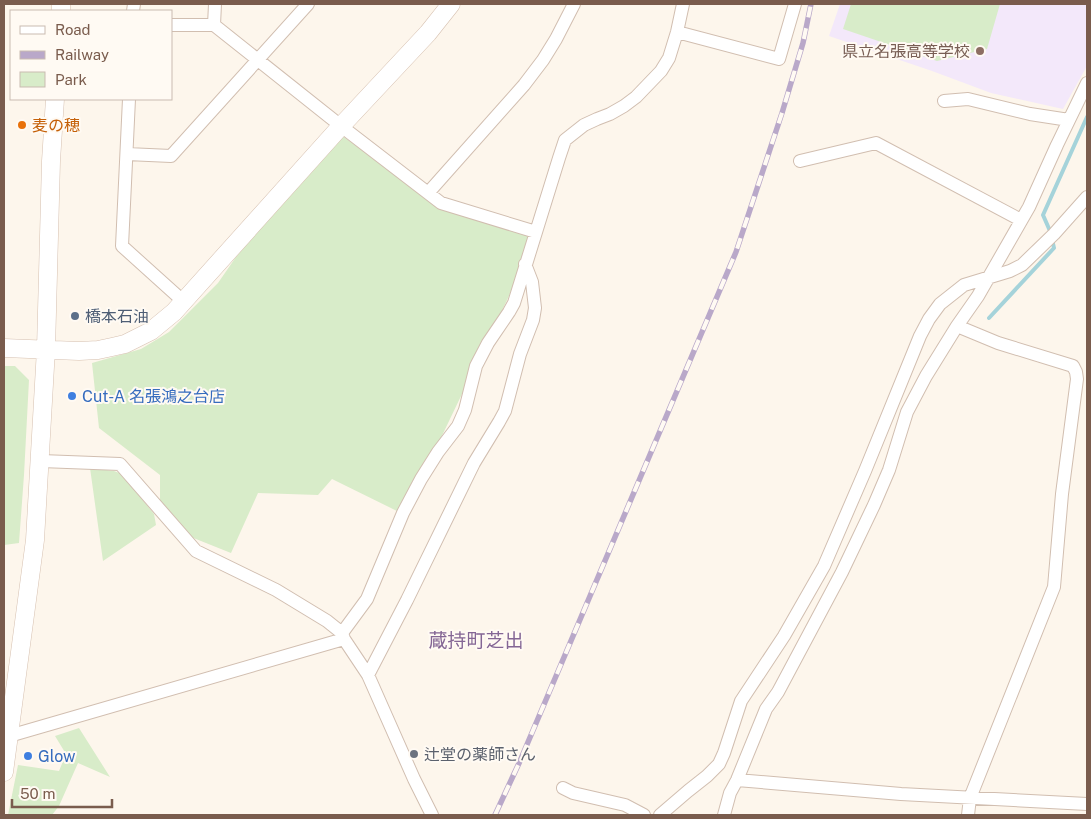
<svg xmlns="http://www.w3.org/2000/svg" width="1091" height="819" font-family="'Public Sans','Noto Sans JP',sans-serif">
<style>
.education{fill:#f3e8fa}
.green{fill:#d8ecc9}
.lines{fill:none;stroke-linecap:round;stroke-linejoin:round}
.stream{stroke:#a5d3da;stroke-width:4}
.street-casing{stroke:#d1beb0;stroke-width:14}
.secondary-casing{stroke:#d6c0b0;stroke-width:19}
.street{stroke:#fff;stroke-width:12}
.secondary{stroke:#fff;stroke-width:18}
.rail-casing{stroke:#b9a8c9;stroke-width:5.5}
.rail{stroke:#fffaf3;stroke-width:4;stroke-dasharray:11;stroke-linecap:butt}
.education-dot{fill:#8d6e63;stroke:#fffaf3;stroke-width:2}
.food-dot{fill:#e8710a;stroke:#fffaf3;stroke-width:2}
.service-dot{fill:#5c6f8a;stroke:#fffaf3;stroke-width:2}
.shop-dot{fill:#3f7fe0;stroke:#fffaf3;stroke-width:2}
.worship-dot{fill:#6b7280;stroke:#fffaf3;stroke-width:2}
.labels{text-anchor:middle;stroke-width:4;stroke-linejoin:round;paint-order:stroke}
.education-label{font-size:16px;fill:#785e54;stroke:#fffaf3;text-anchor:end}
.food-label{font-size:16px;fill:#c56008;stroke:#fffaf3;text-anchor:start}
.service-label{font-size:16px;fill:#4e5e75;stroke:#fffaf3;text-anchor:start}
.shop-label{font-size:16px;fill:#366cbe;stroke:#fffaf3;text-anchor:start}
.worship-label{font-size:16px;fill:#5b616d;stroke:#fffaf3;text-anchor:start}
.quarter-label{font-size:19px;fill:#846695;stroke:#fffaf3}
</style>
<rect width="100%" height="100%" fill="#fdf6ec"/>
<path class="education" d="M840 4H1087V66L1063 109 991 93 932 71 829 36Z"/>
<path class="green" d="M851 4H1000L987 49 937 61 843 29Z
M341 135 441 207 535 236 508 298 438 444 399 512 332 479 318 495 258 493 231 553 191 537 160 502V475L99 428 92 363 141 349 169 332 218 283 236 257 290 192Z
M4 366H15L29 380 24 475 19 543 4 545Z
M90 468 114 471 122 474 154 514 156 525 103 561Z
M79 728 110 777 78 763 59 806 52 815H8L18 765 59 771 66 754 55 736Z"/>
<g class="lines">
<path class="stream" d="M989 318 1054 248 1050 231 1043 215 1087 117"/>
<defs>
<path id="street" d="M133 11 134 4
M171 25H214L341 126 441 203 536 232
M214 25 215 4
M677 32 779 59 795 4
M129 99 122 246 183 301
M944 101 968 99 1030 114 1069 120
M127 154 171 156 308 4
M800 161 876 143 1021 220
M428 193 524 85 543 60 556 39 574 4
M957 326 998 343 1073 366 1076 372 1077 379 1062 494 1054 587 970 798 968 815
M41 461 120 464 196 551 276 590 327 621 342 633 344 639 368 675 414 779 432 815
M342 633 367 599 403 513 421 479 438 452 458 426 465 410 476 366 488 343 509 312 514 303 559 158 565 140 584 125 597 119 610 114 624 106 636 97 661 71 669 58 677 32 683 4
M368 675 407 600 474 463 499 422 505 411 520 354 533 320 535 308 532 282 525 264
M9 736 344 639
M737 780 901 794 1087 804
M563 788 573 793 625 805 644 815
M660 815 688 791 707 776 719 764 724 753 741 701 784 636 824 566 865 471 920 336 929 319 940 304 964 285 1010 271 1022 265 1054 234 1087 197
M724 815 730 793 737 780 766 709 778 692 842 572 874 505 889 470 907 412 926 376 957 326 978 296 1029 207 1057 145 1087 83"/>
<path id="secondary" d="M61 11V4
M4 348 79 351 98 350 112 347 125 344 151 331 174 312 341 126 428 33 451 4
M4 772 35 540 46 349 51 161 55 99"/>
</defs>
<use href="#street" class="street-casing"/>
<use href="#secondary" class="secondary-casing"/>
<use href="#street" class="street"/>
<use href="#secondary" class="secondary"/>
<defs>
<path id="rail" d="M495 815 520 761 736 252 782 113 803 43 811 4"/>
</defs>
<use href="#rail" class="rail-casing"/>
<use href="#rail" class="rail"/>
</g>
<circle class="education-dot" cx="980" cy="51" r="5"/>
<circle class="food-dot" cx="22" cy="125" r="5"/>
<circle class="service-dot" cx="75" cy="316" r="5"/>
<g class="shop-dot">
<circle cx="72" cy="396" r="5"/>
<circle cx="28" cy="756" r="5"/>
</g>
<circle class="worship-dot" cx="414" cy="754" r="5"/>
<g class="labels">
<g class="education-label">
<text x="970" y="57">県立名張高等学校</text>
</g>
<g class="food-label">
<text x="32" y="131">麦の穂</text>
</g>
<g class="service-label">
<text x="85" y="322">橋本石油</text>
</g>
<g class="shop-label">
<text x="82" y="402">Cut-A 名張鴻之台店</text>
<text x="38" y="762">Glow</text>
</g>
<g class="worship-label">
<text x="424" y="760">辻堂の薬師さん</text>
</g>
<g class="quarter-label">
<text x="476" y="647">蔵持町芝出</text>
</g>
</g>
<rect width="1091" height="819" fill="none" stroke="#7a5c4d" stroke-width="10"/>
<rect x="10" y="10" width="162" height="90" fill="#fffaf3" stroke="#cabbb1"/>
<rect x="20" y="26" width="25" height="8" fill="#ffffff" stroke="#cabbb1"/>
<text x="55" y="35" font-size="15" fill="#7a5c4d">Road</text>
<rect x="20" y="51" width="25" height="8" fill="#b9a8c9" stroke="#cabbb1"/>
<text x="55" y="60" font-size="15" fill="#7a5c4d">Railway</text>
<rect x="20" y="72" width="25" height="15" fill="#d8ecc9" stroke="#cabbb1"/>
<text x="55" y="85" font-size="15" fill="#7a5c4d">Park</text>
<path d="M12 799v8h100v-8" fill="none" stroke="#7a5c4d" stroke-width="2.5"/>
<text x="20" y="799" font-size="15" fill="#7a5c4d" stroke="#fffaf3" stroke-width="4" paint-order="stroke">50 m</text>
</svg>
